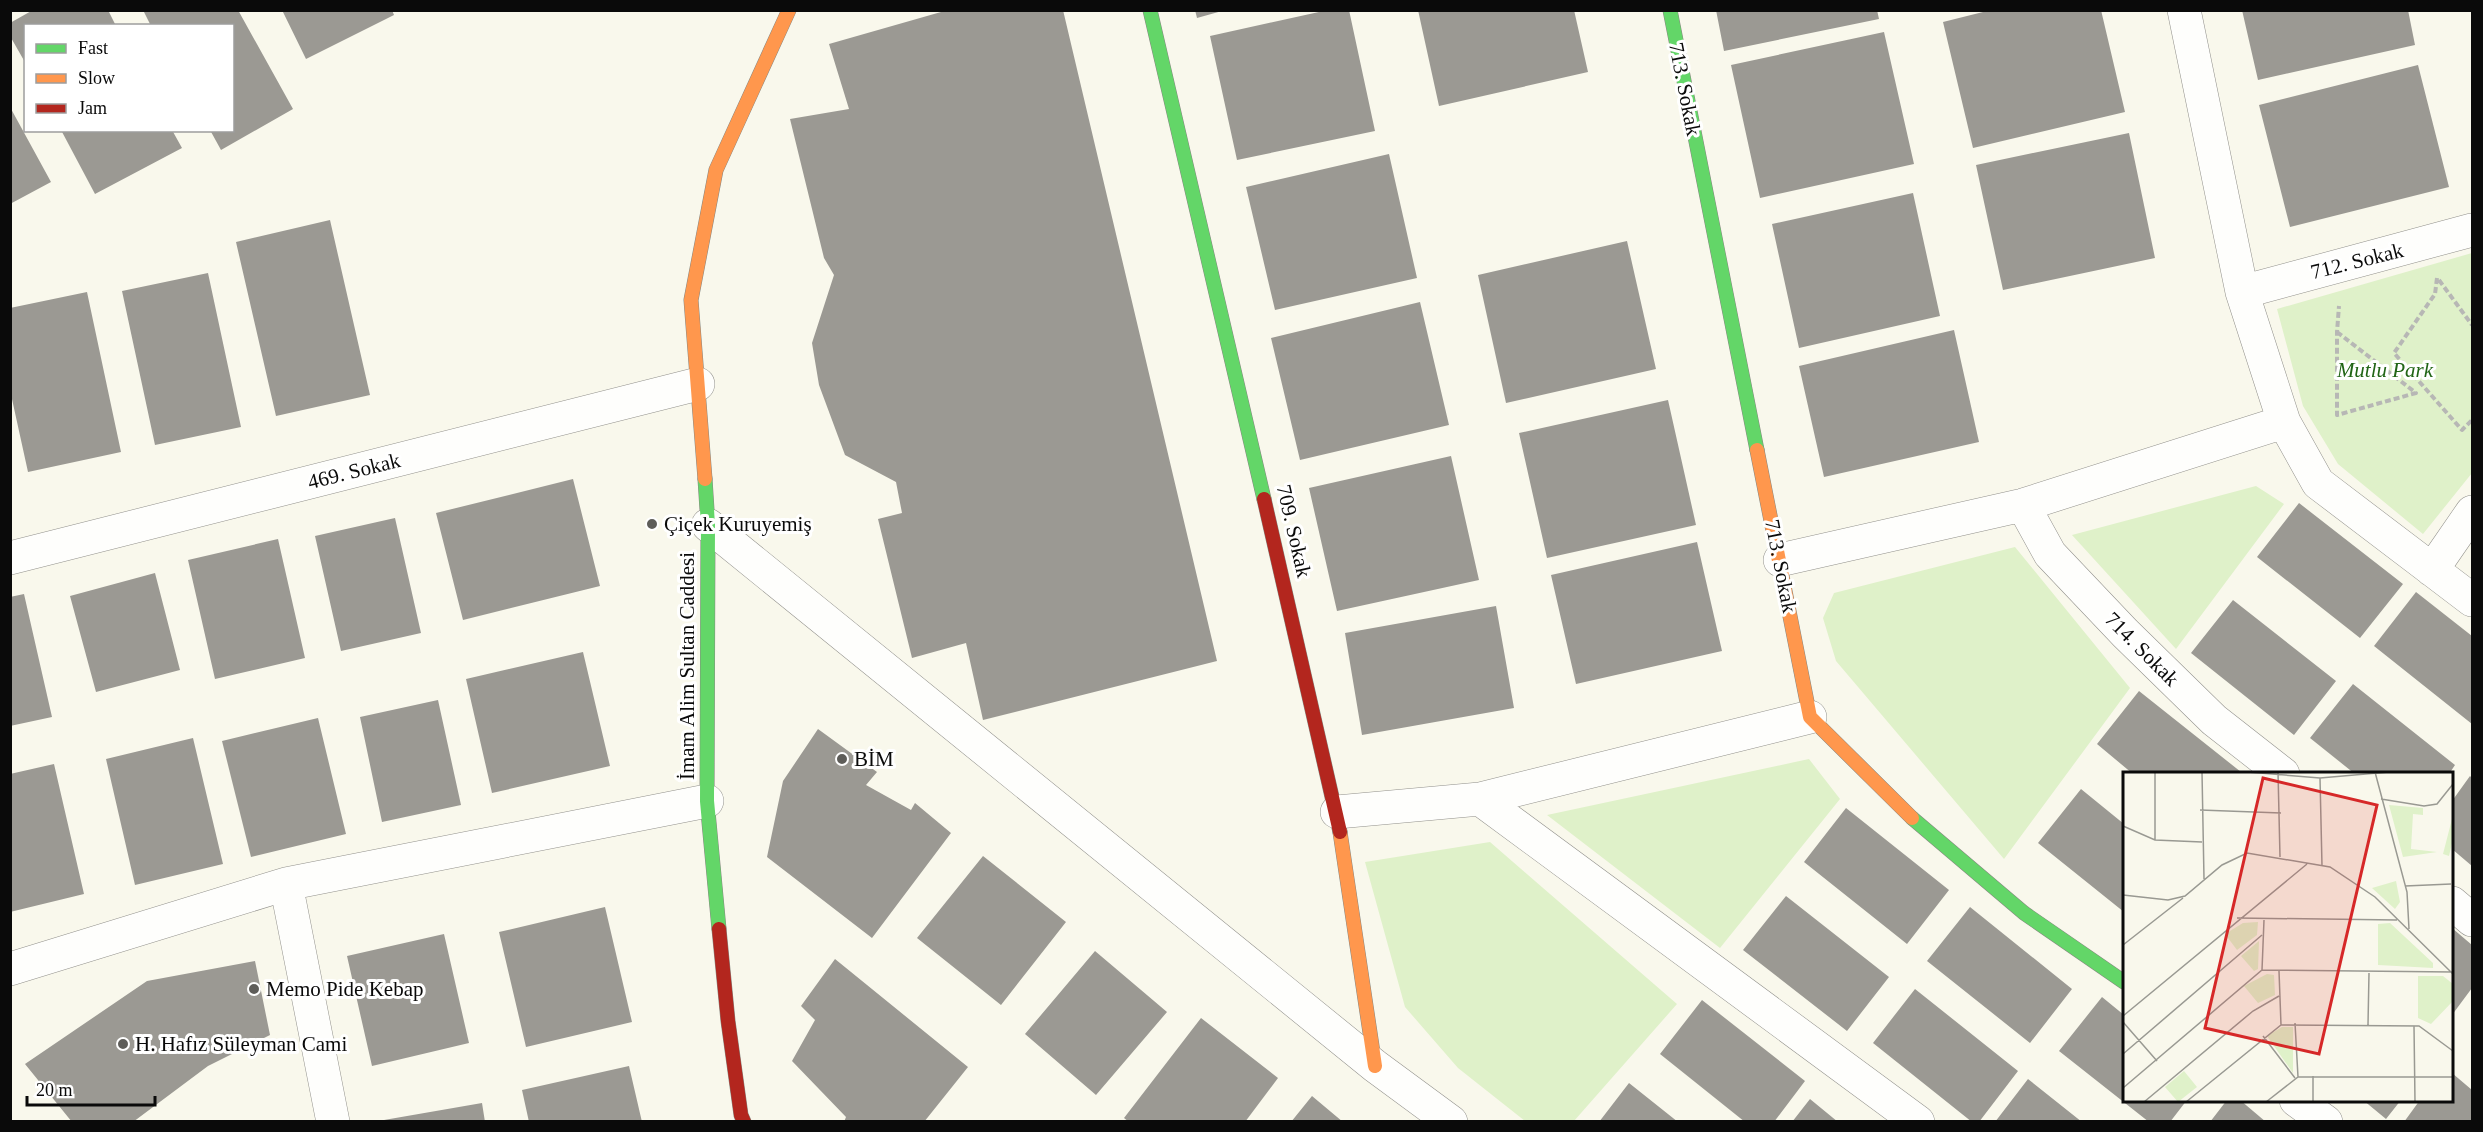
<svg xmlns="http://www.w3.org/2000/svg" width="2483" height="1132" font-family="'Times New Roman',serif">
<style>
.green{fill:#dff1c9}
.building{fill:#9b9993}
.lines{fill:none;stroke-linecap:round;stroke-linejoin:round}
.street-casing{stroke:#92918c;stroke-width:34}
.fast-casing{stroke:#888882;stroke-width:15}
.slow-casing{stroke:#888882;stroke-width:15}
.jam-casing{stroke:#888882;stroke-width:15}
.path{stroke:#b7b7b5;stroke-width:4;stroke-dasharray:6 3;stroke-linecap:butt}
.street{stroke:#fefefc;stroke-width:33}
.fast{stroke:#63d668;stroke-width:14}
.slow{stroke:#ff974d;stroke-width:14}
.jam{stroke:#b3261e;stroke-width:14}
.poi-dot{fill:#5e5d59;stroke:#fff;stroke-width:2}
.labels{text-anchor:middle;stroke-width:6;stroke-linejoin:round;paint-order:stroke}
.street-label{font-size:21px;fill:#0a0a0a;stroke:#fff}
.park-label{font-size:21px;font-style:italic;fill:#216516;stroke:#fff}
.poi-label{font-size:21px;fill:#0a0a0a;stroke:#fff;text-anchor:start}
.inset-road{fill:none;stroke:#999992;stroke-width:1.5}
.view{fill:#d62828;fill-opacity:0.15;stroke:#d62828;stroke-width:3}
.inset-edge{fill:none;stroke:#0a0a0a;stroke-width:3}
</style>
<rect width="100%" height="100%" fill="#f9f8ec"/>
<path class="green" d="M2472 253V473L2423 534 2338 464 2303 406 2277 309Z
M2256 486 2284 504 2176 649 2072 535Z
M2015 547 2130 688 2004 859 1836 661 1823 618 1834 593Z
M1809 759 1840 799 1720 948 1547 815Z
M1490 842 1677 1004 1574 1121H1525L1458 1068 1405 1007 1365 862Z"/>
<path class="building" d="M33 10H108L116 26H26V64L10 36V23Z
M143 10H238L293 109 221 150 210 130H232V26H151Z
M282 10H392L394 15 306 59Z
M948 10H1063L1217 661 983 720 966 643 912 658 878 519 902 513 896 482 845 455 819 385 812 343 834 275 824 258 790 119 849 109 829 44Z
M1195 10H1222V11L1197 18Z
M1328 10H1349L1375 131 1237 160 1210 36Z
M1418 10H1574L1588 72 1439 106Z
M1716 10H1877L1879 19 1724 51Z
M1991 10H2101L2125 112 1973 148 1943 22Z
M2242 10H2408L2415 45 2258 80Z
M1884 32 1914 164 1760 198 1731 65Z
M2418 65 2449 187 2290 227 2259 105Z
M10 107 51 182 10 204Z
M61 130H172L182 148 95 194Z
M2129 133 2155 258 2003 290 1976 165Z
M1389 154 1417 278 1275 310 1246 187Z
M1913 193 1940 316 1799 348 1772 224Z
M330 220 370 395 276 416 236 242Z
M1627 241 1656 369 1506 403 1478 275Z
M208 273 241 427 155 445 122 291Z
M87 292 121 452 28 472 10 390V308Z
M1420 302 1449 425 1300 460 1271 338Z
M1954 330 1979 442 1824 477 1799 366Z
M1668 400 1696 525 1547 558 1519 433Z
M1451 456 1479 580 1337 611 1309 488Z
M573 479 600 586 463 620 436 513Z
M2299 503 2403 584 2360 638 2257 557Z
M395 518 421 633 341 651 315 536Z
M278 539 305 658 215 679 188 560Z
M1697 542 1722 651 1576 684 1551 575Z
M155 573 180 670 96 692 70 596Z
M2416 592 2472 636V724L2374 646Z
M24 594 52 717 10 726V597Z
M2233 600 2336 681 2294 735 2191 653Z
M1496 606 1514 708 1362 735 1345 633Z
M583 652 610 766 492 793 466 679Z
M2353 684 2455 765 2449 774H2355L2310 738Z
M2139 691 2241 772 2240 774H2133L2097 744Z
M438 700 461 805 382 822 360 717Z
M318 718 346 834 251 857 222 741Z
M818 729 877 772 866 785 911 810 915 803 951 833 872 938 767 857 783 781Z
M193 738 223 864 135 885 106 759Z
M54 764 84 894 10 912V774Z
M2470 776 2472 778V866L2452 849V801Z
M2081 789 2124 824V912L2038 843Z
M1846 808 1949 890 1907 944 1804 862Z
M983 856 1066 922 1001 1005 917 938Z
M1786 896 1889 977 1847 1031 1743 950Z
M605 907 632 1022 526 1047 499 932Z
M1970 907 2072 989 2030 1043 1927 961Z
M2452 928 2472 945V988L2452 1015Z
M444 934 469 1043 372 1066 347 956Z
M1095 951 1167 1012 1096 1095 1025 1034Z
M835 959 968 1067 924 1122H844L846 1117 792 1061 815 1020 801 1006Z
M255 961 270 1035 208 1066 133 1122H72L25 1064 147 981Z
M1915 989 2018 1071 1979 1122H1972L1873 1043Z
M2102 997 2124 1015V1100H2187L2170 1122H2149L2059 1051Z
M1702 1000 1805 1081 1774 1122H1745L1660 1054Z
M1201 1018 1278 1078 1245 1122H1129L1124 1118Z
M629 1066 642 1122H529L522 1090Z
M2452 1073 2472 1090V1122H2404L2420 1100H2452Z
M2028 1079 2082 1122H1995Z
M1629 1083 1678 1122H1599Z
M1312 1096 1343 1122H1291Z
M1810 1099 1838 1122H1792Z
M2227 1100H2240L2266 1122H2210Z
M2363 1100H2401L2386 1119Z
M482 1103 485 1122H384V1120Z"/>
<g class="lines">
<defs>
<path id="street" d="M2184 10 2242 292 2284 422 2318 483 2472 600
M2242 292 2472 230
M2023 505 2050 554 2125 633 2214 720 2283 774
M708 525 1375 1066 1451 1122
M10 558 698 384
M1780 560 2023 505 2284 422
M2432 570 2472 512
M1480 799 1918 1122
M1337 812 1480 799 1810 717
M286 884 333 1122
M2452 903 2472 920
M10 969 286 884 707 801
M2296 1100 2326 1122"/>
<path id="fast" d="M1150 10 1264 499
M1670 10 1757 450
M705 479 708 525 707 801 719 929
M1912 818 2024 913 2124 982"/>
<path id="slow" d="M1757 450 1810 717 1912 818
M705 479 691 300 716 170 789 10
M1340 832 1375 1066"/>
<path id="jam" d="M1264 499 1340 832
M719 929 728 1021 741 1115 744 1122"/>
</defs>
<use href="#street" class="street-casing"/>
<use href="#fast" class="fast-casing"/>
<use href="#slow" class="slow-casing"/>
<use href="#jam" class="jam-casing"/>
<path class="path" d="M2437 278 2435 294 2394 353 2462 430 2472 420
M2439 280 2472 325
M2337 332 2416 393 2337 415V332L2339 306"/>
<use href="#street" class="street"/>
<use href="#fast" class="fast"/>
<use href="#slow" class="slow"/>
<use href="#jam" class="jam"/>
</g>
<g class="poi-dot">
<circle cx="652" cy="524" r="6"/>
<circle cx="842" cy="759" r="6"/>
<circle cx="254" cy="989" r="6"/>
<circle cx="123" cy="1044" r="6"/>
</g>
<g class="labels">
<g class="street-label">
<text transform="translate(1685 89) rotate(79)" y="7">713. Sokak</text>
<text transform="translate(2357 261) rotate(-14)" y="7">712. Sokak</text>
<text transform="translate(354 471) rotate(-14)" y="7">469. Sokak</text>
<text transform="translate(1294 531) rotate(77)" y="7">709. Sokak</text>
<text transform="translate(1781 566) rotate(79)" y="7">713. Sokak</text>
<text transform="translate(2142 649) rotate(45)" y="7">714. Sokak</text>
<text transform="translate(687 666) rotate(-90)" y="7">İmam Alim Sultan Caddesi</text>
</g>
<g class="park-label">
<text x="2385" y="377">Mutlu Park</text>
</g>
<g class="poi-label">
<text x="664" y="531">Çiçek Kuruyemiş</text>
<text x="854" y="766">BİM</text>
<text x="266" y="996">Memo Pide Kebap</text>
<text x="135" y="1051">H. Hafız Süleyman Cami</text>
</g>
</g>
<g transform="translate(2123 772)">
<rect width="330" height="330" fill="#f9f8ec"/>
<path d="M266 33 300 36V43L290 42 288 77 314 80 280 85ZM330 43V67L326 84 320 82ZM273 109 277 130 272 137 249 116ZM135 150 134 163 114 178 102 162 120 151ZM267 151 310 191V196L255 193V152ZM136 169 135 197 131 199 118 184ZM144 202 151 203 152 223 135 231 121 214ZM295 204H320L330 212V229L308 252 295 246ZM159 255H170V301L144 264ZM61 299 74 315 55 330 42 315Z" fill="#dff1c9"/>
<path class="inset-road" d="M32 0V68M79 0 81 107M124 0 197 6 266 0M155 0 157 85M252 0 284 120 286 157M197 6 199 94M258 27 301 34 314 32 330 12M77 38 158 41M0 54 32 68 79 70M330 76V121M282 114 328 112M0 123 45 128 62 124 99 93 124 81 207 95 252 125 330 202M114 146 274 148M0 173 60 126M139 198 141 148M156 199 158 253M0 244 184 92M0 250 34 289M172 251 175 305M245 253 246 201M291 254 292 330M140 264 172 306M0 282 139 163M190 304V330M0 316 139 198 330 200M21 330 130 239 156 224M63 330 158 253 296 254 330 279M143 330 175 305H330"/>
<path class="view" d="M140 6 254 33 196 282 82 256Z"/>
<rect width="330" height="330" class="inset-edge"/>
</g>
<rect width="2483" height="1132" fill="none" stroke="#0a0a0a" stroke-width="24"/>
<rect x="24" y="24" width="210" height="108" fill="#ffffff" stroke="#9d9d9d" stroke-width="1.5"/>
<rect x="36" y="44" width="30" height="9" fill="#63d668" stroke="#9d9d9d" stroke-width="1.5"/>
<text x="78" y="54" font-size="18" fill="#0a0a0a">Fast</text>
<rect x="36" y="74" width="30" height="9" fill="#ff974d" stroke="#9d9d9d" stroke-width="1.5"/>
<text x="78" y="84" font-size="18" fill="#0a0a0a">Slow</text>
<rect x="36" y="104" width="30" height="9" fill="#b3261e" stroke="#9d9d9d" stroke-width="1.5"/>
<text x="78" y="114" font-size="18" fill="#0a0a0a">Jam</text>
<path d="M27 1096v9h128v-9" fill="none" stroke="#0a0a0a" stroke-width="3"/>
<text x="36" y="1096" font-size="18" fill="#0a0a0a" stroke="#ffffff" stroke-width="4.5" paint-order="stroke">20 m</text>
</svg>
